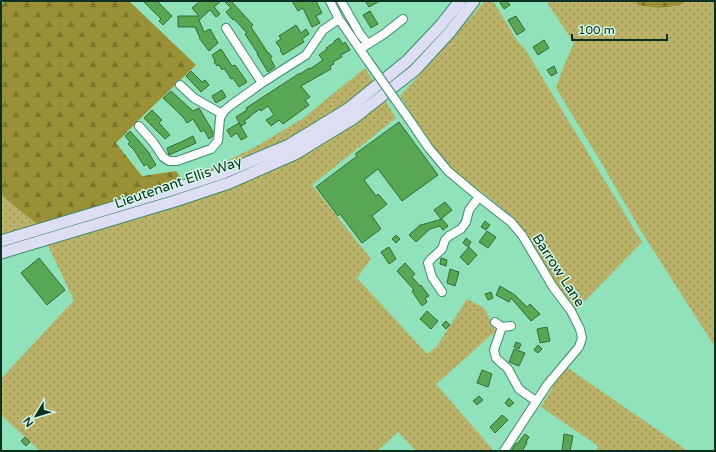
<svg xmlns="http://www.w3.org/2000/svg" width="716" height="452" font-family="'Varela Round',sans-serif">
<style>
.grass{fill:url(#grass-dots)}
.forest{fill:url(#forest-firs)}
.building{fill:#59a654;stroke:#386a35}
.lines{fill:none;stroke-linecap:round;stroke-linejoin:round}
.street-casing{stroke:#3a8d69;stroke-width:10}
.secondary-casing{stroke:#3a8d69;stroke-width:13}
.street{stroke:#fff;stroke-width:8}
.secondary{stroke:#ddddf4;stroke-width:11}
.street-bridge-casing{stroke:#3a8d69;stroke-width:10;stroke-linecap:butt}
.street-bridge{stroke:#fff;stroke-width:8}
.labels{text-anchor:middle;stroke-width:3;stroke-linejoin:round;paint-order:stroke}
.street-label{font-size:14px;fill:#0c3021;stroke:#d2f9e4}
</style>
<defs>
<pattern id="grass-dots" width="8" height="8" patternUnits="userSpaceOnUse"><rect width="8" height="8" fill="#bab268"/><path d="M2 2h.1M6 6h.1" fill="none" stroke="#969155" stroke-width="1.8" stroke-linecap="round"/></pattern>
<pattern id="forest-firs" width="22" height="20" patternUnits="userSpaceOnUse"><rect width="22" height="20" fill="#9a9036"/><path d="M5 1l3.5 6h-7zM16 11l3.5 6h-7z" fill="#7c762d"/></pattern>
</defs>
<rect width="100%" height="100%" fill="#8fe2ba"/>
<path class="grass" d="M485 1H493L518 42 525 49 642 242 572 314 513 217 487 196 448 167 420 127 400 96Z
M546 1H715V347L641 231 599 159 556 88 563 68 574 43Z
M365 68 396 118 312 185 371 259 357 278 427 354 437 346 467 299 484 308 496 331 436 384 494 451H416L398 432 377 451H40L1 415V379L74 300 38 225 1 235V195L38 225 183 181 221 164 255 147 302 119Z
M565 366 688 451H596L598 446 541 407Z"/>
<path class="forest" d="M5 1H129L196 65 150 109 116 143 142 176 176 171 183 181 38 225 1 195V5Z
M636 1H687L680 5 658 8 638 5Z"/>
<path class="building" d="M143 1H157L172 16 163 25 159 21 161 19Z
M200 1H221L214 7 220 14 216 17 210 10 199 20 204 32 210 29 218 43 209 51 199 38H200L195 27H178V16H199L192 8Z
M224 1H231L253 25 251 27 268 53H269L272 57 270 58 275 67 268 72 257 54H258L245 34 247 33 234 19 233 20 226 12 231 8Z
M292 1H316L322 13 316 16 320 23 312 27 303 8 298 11Z
M365 1H380L369 7Z
M499 1H507L510 5 504 9Z
M370 11 378 24 371 28 363 15Z
M516 16 525 30 517 35 508 20Z
M296 25 301 33 306 29 309 34 302 39 304 42 283 55 280 50 281 49 276 42 281 39 279 36Z
M339 38 343 44 345 42 350 50 341 55 342 57 333 62 334 64 330 66 331 69 301 86 310 97 305 100 309 105 283 124 279 120 271 126 266 120 274 115 268 106 261 111 260 109 250 116V117L244 121 246 123 241 126 236 117 247 110 246 108 286 82 300 73V74L309 68 310 69 323 60 319 55 327 49 326 48 335 42 334 41Z
M544 40 549 48 538 55 533 47Z
M221 49 232 66 235 65 247 82 239 87 233 78 231 79 224 68 222 70 219 65 217 66 214 62 215 61 212 55Z
M554 66 557 73 551 76 547 70Z
M191 71 202 82 205 80 209 85 201 92 186 76Z
M222 90 226 97 216 103 212 96Z
M171 91 193 111 199 108 213 132V136L209 139 204 130 201 132 193 119 187 123 183 117 163 98Z
M152 110 162 120 159 123 170 135 165 139 144 118Z
M399 122 438 175 402 201 378 169 364 180 376 196 378 194 387 204 372 216 381 229 362 243 340 214 338 216 316 187 357 156 355 154Z
M239 123 247 137 241 140 237 133 231 137 227 130Z
M130 131 139 141 150 154 149 155H150L156 165 150 169 147 164 144 166 134 150 128 144 130 142 125 136Z
M193 136 196 143 169 155 167 148 181 142Z
M445 202 452 210 441 219 434 210Z
M442 219 448 226 443 230 440 226 430 229 416 242 409 235 420 225H421Z
M485 221 490 225 486 230 481 227Z
M487 231 496 237 488 248 479 242Z
M396 235 400 239 396 243 392 239Z
M466 238 471 242 468 247 463 243Z
M389 247 396 259 389 264 381 252Z
M469 247 477 255 468 265 460 257Z
M39 258 65 290 47 305 21 273Z
M441 258 447 260 446 266 440 264Z
M405 263 415 274 412 277 420 286 421 285 429 296 425 298 427 302 422 306 412 291 414 290 397 271Z
M450 269 459 272 455 286 447 283Z
M500 286 515 295 527 307 530 304 540 314 531 321 511 298 509 302 496 295Z
M491 292 493 298 488 300 485 294Z
M427 311 438 321 431 329 420 319Z
M446 321 450 325 446 329 442 325Z
M547 327 550 341 540 343 537 329Z
M516 342 521 344 519 349 514 347Z
M538 345 542 349 538 353 534 350Z
M514 349 525 353 519 366 509 362Z
M482 370 492 374 488 387 477 383Z
M479 396 483 400 477 405 473 401Z
M509 398 514 403 509 407 505 403Z
M502 415 508 420 495 433 490 427Z
M525 434 529 437 526 442 527 443 522 451H511L516 443 517 444Z
M564 434 573 436 570 451H562Z
M25 437 30 442 26 446 21 441Z"/>
<g class="lines">
<defs>
<path id="street" d="M330 1 339 19 368 61
M341 1 360 34 368 44
M226 28 262 83
M360 49 384 34 403 19
M180 85 194 98 222 114
M411 122 428 147 448 171 479 197 511 222 522 235 553 287 571 311 580 329 582 338 579 347 547 385 504 451
M139 126 153 142 163 157 169 161H177L211 149 218 141 220 118 224 111 231 105 262 83 306 55 323 30 339 19
M442 292 432 277 428 263 431 259 442 249 445 240 449 236 461 229 466 222 469 210 479 197
M495 322 502 327 511 326
M502 327 494 350 496 358 508 369 519 389 523 392 536 401"/>
<path id="secondary" d="M1 241 171 190 223 173 289 145 348 109 407 61 441 25 460 1
M1 253 175 201 229 183 295 154 354 118 415 70 450 32 474 1"/>
</defs>
<use href="#street" class="street-casing"/>
<use href="#secondary" class="secondary-casing"/>
<use href="#street" class="street"/>
<use href="#secondary" class="secondary"/>
<defs>
<path id="street-bridge" d="M368 61 411 122"/>
</defs>
<use href="#street-bridge" class="street-bridge-casing"/>
<use href="#street-bridge" class="street-bridge"/>
</g>
<g class="labels">
<g class="street-label">
<text transform="translate(178 182) rotate(-19)" y="5">Lieutenant Ellis Way</text>
<text transform="translate(559 270) rotate(57)" y="5">Barrow Lane</text>
</g>
</g>
<rect width="716" height="452" fill="none" stroke="#0c3021" stroke-width="4"/>
<g transform="translate(36 416) rotate(232)" stroke="#d2f9e4" stroke-width="3" paint-order="stroke">
<path d="M0-3L7 15L0 10L-7 15Z" fill="#0c3021"/>
<text y="-6" font-size="11" font-weight="bold" text-anchor="middle" fill="#0c3021">N</text>
</g>
<path d="M572 34v6h95v-6" fill="none" stroke="#0c3021" stroke-width="2"/>
<text x="578" y="34" font-size="12" fill="#0c3021" stroke="#d2f9e4" stroke-width="3" paint-order="stroke">100 m</text>
</svg>
